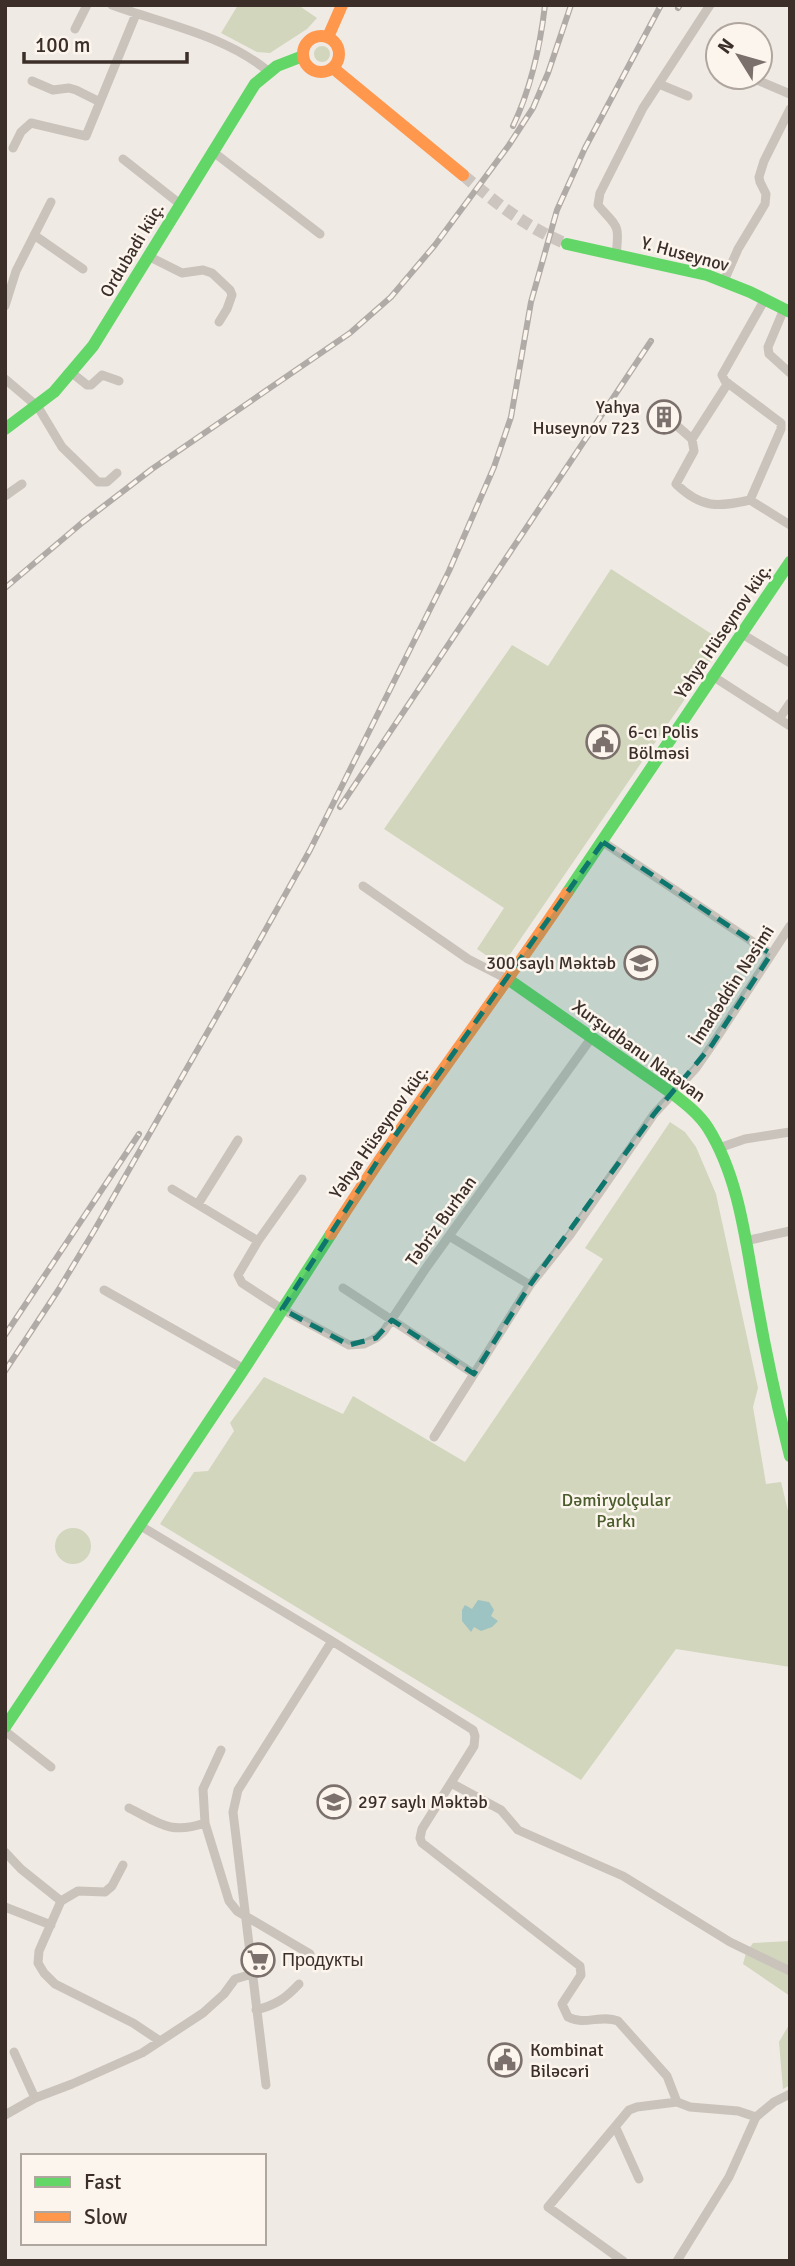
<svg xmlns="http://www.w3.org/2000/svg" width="795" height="2266" font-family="Signika,sans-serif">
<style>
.green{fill:#d1d6bd}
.water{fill:#9ec3c3}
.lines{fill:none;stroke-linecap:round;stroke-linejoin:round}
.secondary-tunnel{stroke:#ccc5bf;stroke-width:12;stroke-dasharray:12 6;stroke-linecap:butt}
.street{stroke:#cac3bc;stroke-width:9}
.fast{stroke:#63d668;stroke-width:12}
.slow{stroke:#ff974d;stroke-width:12}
.rail-casing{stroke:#b1aba7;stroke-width:6}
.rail{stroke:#fcf5ed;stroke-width:3.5;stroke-dasharray:10;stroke-linecap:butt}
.marked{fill:#0f766e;fill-opacity:0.2;stroke:#0f766e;stroke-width:5;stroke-dasharray:14 9;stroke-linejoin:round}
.labels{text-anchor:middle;stroke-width:5;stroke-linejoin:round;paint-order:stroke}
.street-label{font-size:18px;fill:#3c2f2a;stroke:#fcf5ed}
.poi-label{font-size:18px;fill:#3c2f2a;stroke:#fcf5ed;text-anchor:start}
.park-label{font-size:18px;fill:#4a5c2b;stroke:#fcf5ed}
</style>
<rect width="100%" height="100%" fill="#f0eae4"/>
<path class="green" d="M238 5H298L317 18 307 29 270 53 257 52 221 33Z
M314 54a8 8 0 1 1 16 0a8 8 0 1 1-16 0Z
M611 569 724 642 502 966 477 949 504 908 384 829 512 645 548 666Z
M670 1122 685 1132 696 1147 716 1194 758 1388 753 1407 766 1484 781 1482 790 1519V1667L676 1649 581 1780 160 1524 194 1472 208 1471 234 1431 230 1423 264 1377 343 1414 353 1396 465 1462 603 1259 585 1248Z
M55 1546a18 18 0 1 1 36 0a18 18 0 1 1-36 0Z
M790 1941V1996L743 1964 746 1953 753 1943Z
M790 2023V2085L783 2089 779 2042Z"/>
<path class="water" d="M478 1600 489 1602 494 1610 491 1616 498 1621 492 1627 481 1631 474 1627 471 1632 462 1621V1610L465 1605 472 1609Z"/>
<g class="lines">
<path class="secondary-tunnel" d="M463 175C496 203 527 228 567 244"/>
<path class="street" d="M112 5C164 24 224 35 268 71
M75 29 87 5
M750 77 790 94
M32 81 53 90 69 88 76 90 100 102
M659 84 688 96
M13 148 21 132 31 123 86 136 136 14
M212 151 320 234
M123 159 180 204
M34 235 83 269
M616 255C620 222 617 228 598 205L600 193 643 108 710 5
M148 256 182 273 203 270 212 273 230 290 232 295 227 309 219 322
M724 281 738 249 765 204 766 194 760 182 759 177 764 161 790 109
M765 299 722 375 725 381 781 423V429L750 500 790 525
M5 306 16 271 51 202
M784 309 768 347 769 354 790 373
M72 373 87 385H91L102 375 119 381
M5 379 38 407 62 447 98 482H107L117 473
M676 425 692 439 694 451 676 484C702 509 718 507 750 500
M692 439 728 383
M5 496 22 484
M742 634 790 663
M714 677 790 726
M779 719 790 703
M603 842 771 954
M363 886 468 959 509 980
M719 1148 745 1139 790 1132
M172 1189 258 1241 238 1275 242 1283 282 1309 349 1345 364 1344 376 1338 384 1331 426 1268 592 1037
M198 1204 238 1140
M449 1236 530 1285
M258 1241 302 1179
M745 1241 790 1231
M343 1288 474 1374 530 1285 570 1235 654 1114 696 1068 712 1045 790 926
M104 1290 244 1369
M434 1437 474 1374
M139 1525 332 1641 473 1730 475 1736 474 1746 422 1829 420 1838 422 1843 580 1966 581 1975 562 2004 568 2017C585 2026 601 2014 618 2021L667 2076 677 2102 690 2107 738 2111 756 2117
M5 1731 51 1767
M221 1750 203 1789 205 1823 229 1901 237 1911 310 1954
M451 1783 501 1810 518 1830 623 1876 730 1942 790 1971
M129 1808C159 1823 170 1835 205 1823
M5 1852 21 1869 61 1901 39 1951 38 1963 44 1973 55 1984 133 2023 160 2041
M61 1901 78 1891 105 1892 112 1886 123 1865
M5 1907 51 1925
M256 2010C276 2005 286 1998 299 1984
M14 2052 35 2098
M266 2085 233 1812 238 1790 332 1641
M5 2115 35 2098 72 2084 142 2053 203 2013 224 1994 235 1979 252 1974
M616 2128 639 2179
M623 2261 548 2207 629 2110 637 2107 677 2102
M677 2261 729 2177 756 2117 774 2102 790 2094"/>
<path class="fast" d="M567 244 707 275 750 292 790 312
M5 429 54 392 93 346 255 84 277 66 303 56
M567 893 790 562
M509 980 673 1094C686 1104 699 1114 708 1128 740 1179 746 1245 757 1303 766 1354 777 1405 790 1456
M5 1727 244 1369 331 1234"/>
<path class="slow" d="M303 54a18 18 0 1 1 36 0a18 18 0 1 1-36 0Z
M328 37 342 5
M333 68 463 175
M331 1234C405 1117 490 1008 567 893"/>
<defs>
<path id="rail" d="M678 8 680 5
M513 126C531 88 540 48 545 5
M5 588 83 522 152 469 350 333 391 297 435 245 509 145 533 108 548 73 571 5
M340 807 651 341
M5 1335 139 1134
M5 1371 59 1289 94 1231 243 970 310 850 449 571 494 467 511 417 531 302 557 210 585 148 661 5"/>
</defs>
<use href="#rail" class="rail-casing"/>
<use href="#rail" class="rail"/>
</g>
<path class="marked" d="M603 842 771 954 712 1045 654 1114 530 1285 474 1374 392 1320 376 1338 349 1345 282 1309 380 1157Z"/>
<defs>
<symbol id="building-ring" viewBox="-11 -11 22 22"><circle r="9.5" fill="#fcf5ed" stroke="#7b706b" stroke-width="1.5"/><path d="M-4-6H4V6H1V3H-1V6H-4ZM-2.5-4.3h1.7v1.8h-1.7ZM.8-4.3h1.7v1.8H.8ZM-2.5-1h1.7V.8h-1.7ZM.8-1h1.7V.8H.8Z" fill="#7b706b"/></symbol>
<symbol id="civic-ring" viewBox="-11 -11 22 22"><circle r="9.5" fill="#fcf5ed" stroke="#7b706b" stroke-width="1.5"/><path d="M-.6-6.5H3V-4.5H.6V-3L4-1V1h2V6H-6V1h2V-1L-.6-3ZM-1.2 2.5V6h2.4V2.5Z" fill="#7b706b"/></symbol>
<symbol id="school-ring" viewBox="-11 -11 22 22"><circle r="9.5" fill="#fcf5ed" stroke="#7b706b" stroke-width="1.5"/><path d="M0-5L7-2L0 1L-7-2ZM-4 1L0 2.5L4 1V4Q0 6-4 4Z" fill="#7b706b"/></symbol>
<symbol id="supermarket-ring" viewBox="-11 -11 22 22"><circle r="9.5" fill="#fcf5ed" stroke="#7b706b" stroke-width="1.5"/><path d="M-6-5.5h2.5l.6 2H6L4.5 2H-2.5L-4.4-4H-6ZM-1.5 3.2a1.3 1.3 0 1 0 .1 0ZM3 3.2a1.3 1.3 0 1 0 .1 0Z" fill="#7b706b"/></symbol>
</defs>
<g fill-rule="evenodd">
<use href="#building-ring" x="645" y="398" width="38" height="38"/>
<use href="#civic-ring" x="584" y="723" width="38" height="38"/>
<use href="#school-ring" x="622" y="944" width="38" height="38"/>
<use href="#school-ring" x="315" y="1783" width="38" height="38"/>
<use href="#supermarket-ring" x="239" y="1941" width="38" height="38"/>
<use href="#civic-ring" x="486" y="2041" width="38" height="38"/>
</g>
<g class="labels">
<g class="street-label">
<text transform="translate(132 250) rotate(-59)" y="6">Ordubadi küç.</text>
<text transform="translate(685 254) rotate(15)" y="6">Y. Huseynov</text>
<text transform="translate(723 631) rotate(-56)" y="6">Yəhya Hüseynov küç.</text>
<text transform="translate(732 985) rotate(-57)" y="6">İmadəddin Nəsimi</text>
<text transform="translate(639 1051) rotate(36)" y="6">Xurşudbanu Natəvan</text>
<text transform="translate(379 1132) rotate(-55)" y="6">Yəhya Hüseynov küç.</text>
<text transform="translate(441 1221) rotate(-54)" y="6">Təbriz Burhan</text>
</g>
<g class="poi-label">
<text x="640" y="413" text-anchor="end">Yahya<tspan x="640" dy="21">Huseynov 723</tspan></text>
<text x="628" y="738">6-cı Polis<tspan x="628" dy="21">Bölməsi</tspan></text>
<text x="616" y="969" text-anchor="end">300 saylı Məktəb</text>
<text x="358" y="1808">297 saylı Məktəb</text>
<text x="282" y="1966">Продукты</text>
<text x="530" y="2056">Kombinat<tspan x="530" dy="21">Biləcəri</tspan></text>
</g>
<g class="park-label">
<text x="616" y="1506">Dəmiryolçular<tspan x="616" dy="21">Parkı</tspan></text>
</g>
</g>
<rect width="795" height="2266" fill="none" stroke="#3c2f2a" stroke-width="14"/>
<rect x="21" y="2154" width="245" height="91" fill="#fcf5ed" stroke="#afa69f" stroke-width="2"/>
<rect x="35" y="2177" width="35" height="10" fill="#63d668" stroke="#afa69f" stroke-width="2"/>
<text x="84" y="2189" font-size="21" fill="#3c2f2a">Fast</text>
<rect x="35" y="2212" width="35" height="10" fill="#ff974d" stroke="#afa69f" stroke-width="2"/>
<text x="84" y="2224" font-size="21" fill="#3c2f2a">Slow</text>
<g transform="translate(739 56) rotate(307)"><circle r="33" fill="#fcf5ed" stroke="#afa69f" stroke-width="2"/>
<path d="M0-5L12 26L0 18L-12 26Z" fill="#7b706b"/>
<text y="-10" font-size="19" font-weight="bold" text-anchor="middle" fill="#3c2f2a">N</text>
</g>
<path d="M24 52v10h163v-10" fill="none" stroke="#3c2f2a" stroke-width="3.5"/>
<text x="35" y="52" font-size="21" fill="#3c2f2a" stroke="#fcf5ed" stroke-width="5" paint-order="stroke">100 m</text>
</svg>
